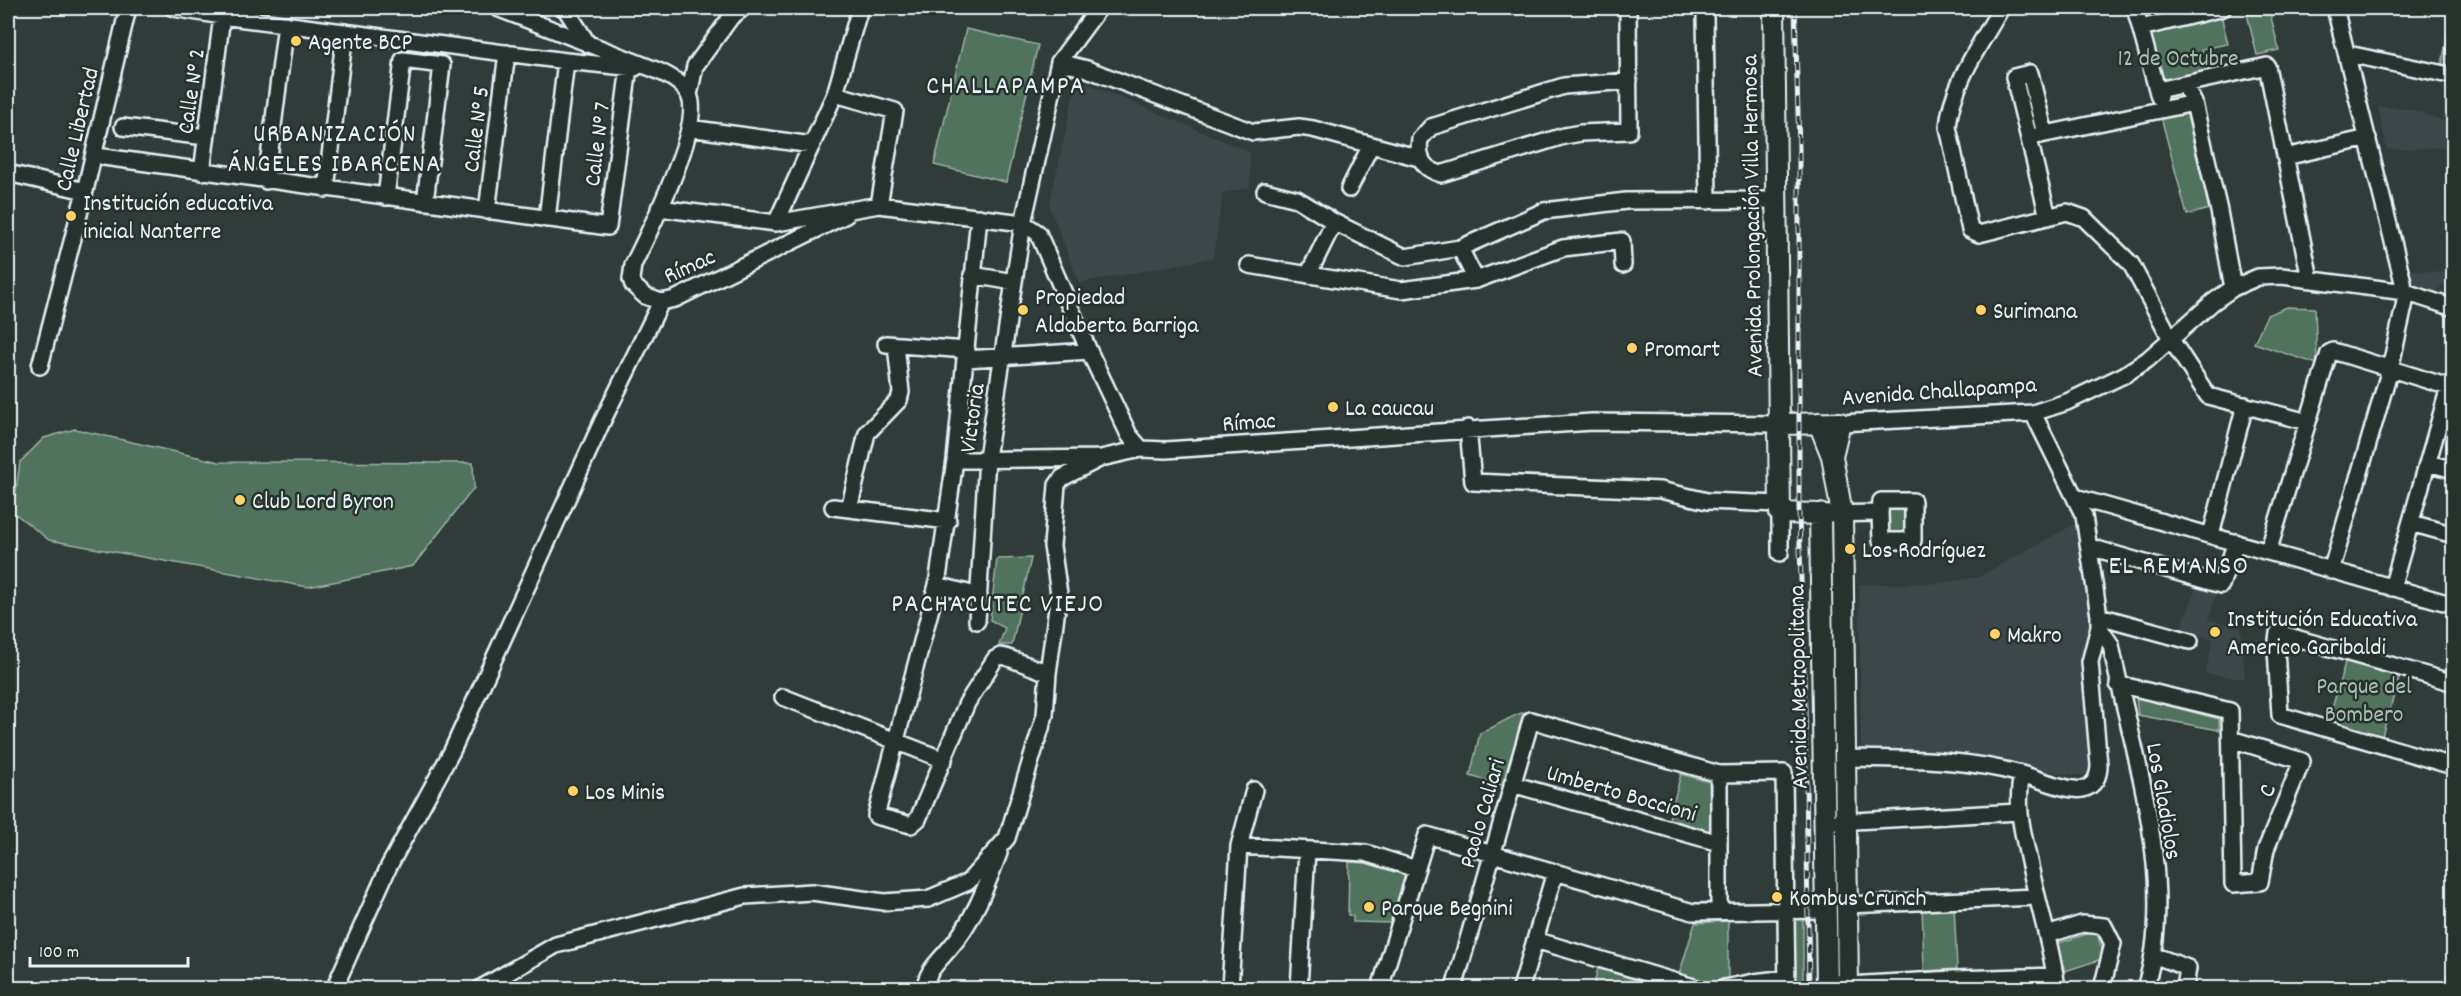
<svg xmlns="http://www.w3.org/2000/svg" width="2461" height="996" font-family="Dekko,sans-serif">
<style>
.built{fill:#3a4648}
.green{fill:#51725b;stroke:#9cb2aa;stroke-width:1.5}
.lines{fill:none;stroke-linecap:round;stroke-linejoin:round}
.stream{stroke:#889fa5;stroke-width:3}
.minor-casing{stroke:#e8f1f8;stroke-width:20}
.major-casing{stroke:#e8f1f8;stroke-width:24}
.minor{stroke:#26332d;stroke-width:15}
.major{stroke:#26332d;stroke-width:20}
.rail-casing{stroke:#e8f1f8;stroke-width:5}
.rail{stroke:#26332d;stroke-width:3;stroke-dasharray:9;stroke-linecap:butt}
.poi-dot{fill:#ffd166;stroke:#26332d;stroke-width:2}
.labels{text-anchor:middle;stroke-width:5;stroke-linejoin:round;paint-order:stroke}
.poi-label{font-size:24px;fill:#e8f1f8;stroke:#26332d;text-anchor:start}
.park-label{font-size:24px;fill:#acbeb9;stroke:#26332d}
.street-label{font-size:24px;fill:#e8f1f8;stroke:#26332d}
.neighbourhood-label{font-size:26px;letter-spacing:1.5px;fill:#e8f1f8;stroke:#26332d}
.quarter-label{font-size:27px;letter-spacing:1.5px;fill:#e8f1f8;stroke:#26332d}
</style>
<rect width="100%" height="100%" fill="#2f3c39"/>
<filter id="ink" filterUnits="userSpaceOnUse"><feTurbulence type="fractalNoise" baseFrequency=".0167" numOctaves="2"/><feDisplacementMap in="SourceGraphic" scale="12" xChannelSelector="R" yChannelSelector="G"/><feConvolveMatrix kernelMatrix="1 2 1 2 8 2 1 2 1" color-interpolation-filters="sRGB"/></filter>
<g filter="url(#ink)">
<path class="built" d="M1077 79 1250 152V188L1223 193 1213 258 1079 283 1049 206Z
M2378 106 2410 109 2453 124V147L2387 150Z
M2407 269 2453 274 2436 292 2411 284Z
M2080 521 2090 595 2091 627 2084 657 2090 772 2086 776 2049 772 1973 757 1861 749 1859 584 1942 583 1978 577Z
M2197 585 2217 591 2209 620 2241 627 2245 679 2205 674 2213 639 2180 631Z"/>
<path class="green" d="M2269 9 2279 50 2257 55 2247 14Z
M2221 15 2228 44 2202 49 2209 75 2162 86 2147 32Z
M2451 18 2453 19V71L2441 68Z
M966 29 1038 45 1006 182 934 165Z
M2186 111 2209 209 2187 215 2161 117Z
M2287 307 2315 308 2317 364 2254 343 2267 315Z
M75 429 219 462 473 463 474 488 413 566 308 587 49 540 13 512 20 462 44 438Z
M1887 508H1909L1908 536 1887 537Z
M1827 527H1832L1838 808H1833Z
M1031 558 1012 645H999L1005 628 990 620 997 559Z
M2346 659 2400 675 2381 739 2328 723Z
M2136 697 2219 719V730L2138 715Z
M1529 711 1521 728 1505 786 1470 776 1480 733C1497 727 1511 714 1529 711Z
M1681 774 1709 782 1711 836 1668 823Z
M1839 830 1841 973H1834L1832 832Z
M1349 862 1366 863 1407 874 1394 923 1353 922V916L1348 915Z
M1954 903 1957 969 1924 971 1922 905Z
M1791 918H1803V988H1792Z
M1728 921V980L1702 985 1678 978 1695 923Z
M2096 931 2105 958 2065 971 2056 944Z
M1598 968 1603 970 1664 988H1593Z"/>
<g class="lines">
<path class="stream" d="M2445 988 2454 955"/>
<defs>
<path id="minor" d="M173 8 222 16 566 61 635 68
M497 8 656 70C668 75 683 83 689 95 704 125 648 234 633 265L631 279 633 285 645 296 661 302 675 299 846 215
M565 8 588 44
M1628 8 1629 131 1581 133 1564 136 1441 174C1423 169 1417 158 1420 139L1431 127 1564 86 1629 81
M2001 8C1981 44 1951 85 1948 127L1970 230 1979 234 2067 212 2084 218 2131 264 2172 341 2208 396 2308 422
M2135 8 2159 97
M1705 15 1708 201
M2141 28 2223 8
M2348 54 2454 76
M1059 62 1087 69 1253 132 1299 127 1313 129 1419 158
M2184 84 2194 103 2219 211 2233 288
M2158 90 2267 66 2310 279
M835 94 895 111 879 205
M689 95 695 66 731 17 743 8
M123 127 206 137
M689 128 812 145
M2045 134 2030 73 2014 77 2048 217
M2036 136 2194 103
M104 157 608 227 629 67
M2285 157 2368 138
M202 172 222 16
M8 173 85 191
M266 181 286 24
M326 189 345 32
M1349 189 1371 145
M1265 191 1297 199 1334 222 1405 257 1460 248 1544 211 1626 201 1776 200
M386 197 403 60 442 65 425 202
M659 208 776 223 879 205 1023 223 1038 233 1089 351 1129 435 1141 449 1166 450 1592 422 1780 424
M487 211 507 53
M979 217 955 460 937 585 876 816 911 825 918 819 967 703 995 659 1001 656 1006 657 1048 673
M547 219 566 61
M776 223 835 94 860 8
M1460 248 1476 280
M1249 265 1401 290 1476 280 1563 248 1622 241 1623 265
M972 275 1014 282
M1308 275 1334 222
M886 344 967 350
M966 359 1089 351
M40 366 85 191 128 8
M1840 423 2033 413 2067 402 2124 375 2147 360 2213 302 2233 288 2258 277 2282 276 2405 292 2454 308
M1468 428 1473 482 1660 490 1707 501 1779 504
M955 460 1101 458 1141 449
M2428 463 2454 470
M2075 497 2454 605
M833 507 948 521
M849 509 867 433 899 400 901 392 896 345
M1780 513V553
M1820 514 1880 513 1881 541H1913V501H1881L1880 513
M2411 523 2454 535
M2211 535 2245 405
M2090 547 2221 585 2236 542
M2268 552 2329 353 2333 351 2449 387 2392 588
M2331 571 2390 369 2405 302 2403 282 2335 8
M937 585 979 596
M2099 616 2190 641
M977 621 987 458 1023 223 1059 62 1099 8
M2099 627 2111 645C2132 752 2179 882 2145 988
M2454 683 2278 633 2276 649 2280 715 2449 765 2453 763 2454 752
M2118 684 2230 711 2233 884 2260 882 2266 849 2302 761 2231 739
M783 697 944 760
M1844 758C1904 759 1963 758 2021 774 2037 778 2068 792 2083 789 2095 786 2099 776 2099 765L2090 662 2099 627V616L2084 516 2033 413
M2022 774C2016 802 2021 825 2027 852 2036 898 2051 942 2057 988
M1512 784 1719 843
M1836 822 2019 812
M1239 846 1366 853 1416 869
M1847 905 2036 897
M1719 911V774
M2047 935 2082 924 2104 926 2113 944 2102 988
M1535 940 1697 988
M2153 955 2188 968 2185 988
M1827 983 1848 985 1954 979 2055 976
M336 988 337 982 389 866 452 751 602 422 661 302
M481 988 556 945 745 896 812 892 884 902 928 899 968 882 1007 838 1045 715 1048 673 1059 594 1052 546 1057 485 1062 478 1101 458
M925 988C926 972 938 962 949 949 973 922 986 887 999 853
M1230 988 1239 846 1254 790
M1299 988 1307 850
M1380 988 1427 835 1693 912 1826 910
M1454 988 1531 720 1719 774 1784 773 1787 988
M1521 988 1555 872
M1724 988 1754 982 1787 978"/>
<path id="major" d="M1774 8 1780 513 1820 514 1827 988
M1819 423 1832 456 1842 514 1848 988
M1780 424 1840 423 1832 456"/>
</defs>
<use href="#minor" class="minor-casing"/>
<use href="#major" class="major-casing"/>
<use href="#minor" class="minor"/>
<use href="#major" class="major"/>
<defs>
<path id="rail" d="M1795 8 1799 149V514L1805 711 1809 988"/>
</defs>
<use href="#rail" class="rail-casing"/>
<use href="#rail" class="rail"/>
</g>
</g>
<g class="poi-dot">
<circle cx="296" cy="41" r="6"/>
<circle cx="71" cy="216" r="6"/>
<circle cx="1023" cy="310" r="6"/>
<circle cx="1981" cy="310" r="6"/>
<circle cx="1632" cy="348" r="6"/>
<circle cx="1333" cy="407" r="6"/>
<circle cx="240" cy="500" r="6"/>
<circle cx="1850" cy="549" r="6"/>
<circle cx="2215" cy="632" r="6"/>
<circle cx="1995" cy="634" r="6"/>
<circle cx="573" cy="791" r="6"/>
<circle cx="1777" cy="897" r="6"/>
<circle cx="1369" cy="907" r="6"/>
</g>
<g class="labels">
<g class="poi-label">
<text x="308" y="49">Agente BCP</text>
<text x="83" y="210">Institución educativa<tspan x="83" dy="28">inicial Nanterre</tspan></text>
<text x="1035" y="304">Propiedad<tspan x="1035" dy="28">Aldaberta Barriga</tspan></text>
<text x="1993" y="318">Surimana</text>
<text x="1644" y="356">Promart</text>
<text x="1345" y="415">La caucau</text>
<text x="252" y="508">Club Lord Byron</text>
<text x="1862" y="557">Los Rodríguez</text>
<text x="2227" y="626">Institución Educativa<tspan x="2227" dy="28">Americo Garibaldi</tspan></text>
<text x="2007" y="642">Makro</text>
<text x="585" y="799">Los Minis</text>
<text x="1789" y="905">Kombus Crunch</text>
<text x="1381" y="915">Parque Begnini</text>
</g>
<g class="park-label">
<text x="2178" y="65">12 de Octubre</text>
<text x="2364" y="693">Parque del<tspan x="2364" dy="28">Bombero</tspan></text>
</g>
<g class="street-label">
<text transform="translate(190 91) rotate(-82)" y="8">Calle N° 2</text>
<text transform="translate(76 129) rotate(-77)" y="8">Calle Libertad</text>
<text transform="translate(475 129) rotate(-83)" y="8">Calle N° 5</text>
<text transform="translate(596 144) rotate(-83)" y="8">Calle N° 7</text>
<text transform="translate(1751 216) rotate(-91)" y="8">Avenida Prolongación Villa Hermosa</text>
<text transform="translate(689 265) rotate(-24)" y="8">Rímac</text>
<text transform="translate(1939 390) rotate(-4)" y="8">Avenida Challapampa</text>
<text transform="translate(971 418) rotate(-82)" y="8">Victoria</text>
<text transform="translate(1249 421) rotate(-4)" y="8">Rímac</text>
<text transform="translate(1797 687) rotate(-91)" y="8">Avenida Metropolitana</text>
<text transform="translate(2266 790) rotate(-68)" y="8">C</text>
<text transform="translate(1622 792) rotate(16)" y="8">Umberto Boccioni</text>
<text transform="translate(2165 801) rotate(80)" y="8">Los Gladiolos</text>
<text transform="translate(1481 813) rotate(-74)" y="8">Paolo Caliari</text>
</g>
<g class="neighbourhood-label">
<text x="1006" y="93">CHALLAPAMPA</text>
<text x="335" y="141">URBANIZACIÓN<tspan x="335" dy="30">ÁNGELES IBARCENA</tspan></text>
<text x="998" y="611">PACHACUTEC VIEJO</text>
</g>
<g class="quarter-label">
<text x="2179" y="573">EL REMANSO</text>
</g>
</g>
<rect width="2461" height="996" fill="none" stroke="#26332d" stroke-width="30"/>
<rect x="15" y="15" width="2431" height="966" fill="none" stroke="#e8f1f8" stroke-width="2" filter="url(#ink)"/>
<path d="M30 957v9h158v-9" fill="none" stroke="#e8f1f8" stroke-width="3"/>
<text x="39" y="957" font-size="18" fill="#e8f1f8" stroke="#26332d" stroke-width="4.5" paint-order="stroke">100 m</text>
</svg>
